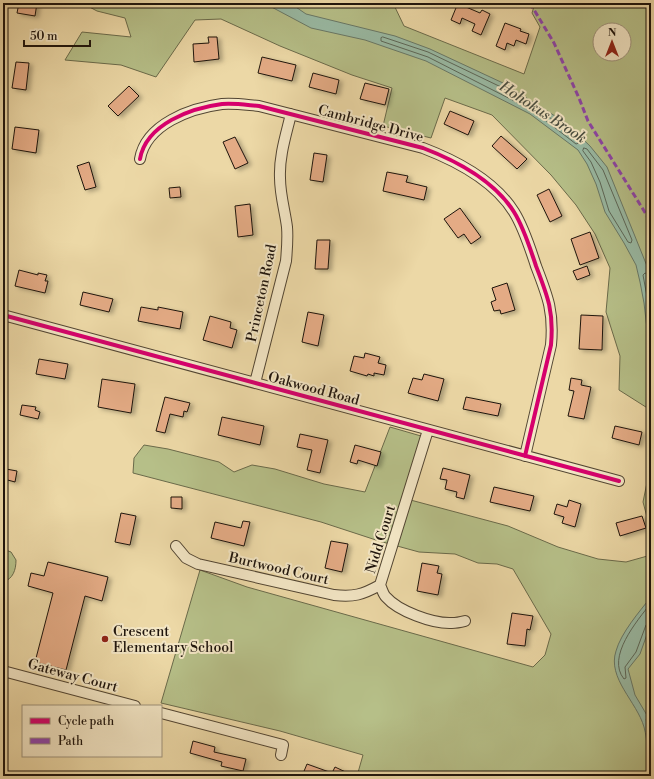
<svg xmlns="http://www.w3.org/2000/svg" width="654" height="779" font-family="'Libre Bodoni',serif">
<style>
.green{fill:#b6bf88;stroke:#6a6a4a;fill-rule:evenodd}
.water{fill:#99baa4;stroke:#687867}
.lines{fill:none;stroke-linecap:round;stroke-linejoin:round}
.shore{stroke:#5c6758;stroke-width:1}
.stream{stroke:#687867;stroke-width:2.5}
.building{fill:#e4ab85;stroke:#1e140c;filter:url(#shadow)}
.minor-casing{stroke:#524532;stroke-width:12}
.minor{stroke:#f3e6c5;stroke-width:10}
.quiet{stroke:#8e44ad;stroke-width:3;stroke-dasharray:6 3;stroke-linecap:butt}
.cycleway-casing{stroke:#f3e6c5;stroke-width:6}
.cycleway{stroke:#d6006c;stroke-width:4}
.poi-dot{fill:#8f2418;stroke:#f3e6c5;stroke-width:1.5}
.labels{text-anchor:middle;stroke-width:4;stroke-linejoin:round;paint-order:stroke}
.street-label{font-size:14px;fill:#1e140c;stroke:#f3e6c5}
.poi-label{font-size:14px;fill:#1e140c;stroke:#f3e6c5;text-anchor:start}
.water-label{font-size:15px;font-style:italic;fill:#494e41;stroke:#f3e6c5}
</style>
<defs>
<filter id="shadow"><feDropShadow dx="3.5" dy="2" stdDeviation="2" flood-color="#0004"/></filter>
</defs>
<rect width="100%" height="100%" fill="#ecd8a6"/>
<filter id="stains"><feTurbulence type="fractalNoise" baseFrequency=".005" numOctaves="4"/><feColorMatrix values="0 0 0 0 .2 0 0 0 0 .09 0 0 0 0 .02 0 0 0 .5 -.17"/></filter>
<radialGradient id="worn" r=".72"><stop offset=".6" stop-color="#630" stop-opacity="0"/><stop offset="1" stop-color="#630" stop-opacity=".3"/></radialGradient>
<path class="green" d="M82 3H393L404 26 524 74 540 27 532 13 535 3H651V412L649 409 619 390 620 356 606 312 610 268 595 234 576 205 551 175 492 115 445 98 431 138 383 126 392 88 352 75 280 46 221 19 195 20 156 77 121 65 65 60 82 32 131 37 125 18 97 11ZM600 30H624V54H600Z
M390 427 421 436 403 498 508 526 558 547 598 559 626 562 651 555V776H357L363 755 280 731 161 703 200 570 247 587 533 667 545 655 551 634 513 569 497 564 478 563 455 554 419 552 379 541 321 522 133 473 134 458 144 445 168 449 219 462 234 472 252 465 275 469 324 484 365 492Z
M651 463V532L643 502Z
M3 549 11 552 16 560C16 570 13 579 3 582Z"/>
<path class="water" d="M264 3H290L306 14 395 36 430 49 503 83 566 123 590 146 607 167 649 271 651 277V363L644 303 640 282 636 265 624 243 605 212 596 184 587 164 578 150 530 114 426 61 365 40 311 28Z
M651 597V623L640 654 628 669 635 695 651 722V776H646C648 762 648 741 644 727 637 702 607 678 616 651 621 633 639 612 651 597Z"/>
<g class="lines">
<path class="shore" d="M383 37 428 52 501 87 563 126 579 141V143L576 144 532 110 428 57 381 41V38Z
M584 148 587 149 603 170 632 240 631 243 628 242 609 211 600 182 591 162 583 151Z
M651 275 645 273 643 275 648 302 651 331
M651 603C637 621 606 657 624 679L626 678 625 667 636 652 646 625 651 623"/>
<path class="stream" d="M647 720 651 714"/>
</g>
<path class="building" d="M19 3H37L35 16 17 13Z
M458 3H468L466 7 480 13 482 10 490 14 481 35 472 31 475 24 462 18 460 24 451 20Z
M505 23 521 29 520 31 529 34 526 44 516 40 514 46 507 43 505 50 496 46Z
M208 37H217L219 59 194 62 193 44 209 43Z
M262 57 296 65 292 81 258 73Z
M16 62 29 63 26 90 12 88Z
M313 73 339 80 336 94 309 87Z
M365 83 389 89 385 105 360 99Z
M129 86 139 96 118 116 108 106Z
M450 111 474 121 468 135 444 124Z
M15 127 39 130 36 153 12 149Z
M501 136 527 159 517 169 492 146Z
M235 137 248 163 235 169 223 142Z
M314 153 327 155 323 182 310 180Z
M89 162 96 187 85 190 77 166Z
M387 172 408 176 406 182 427 187 424 200 383 191Z
M180 187 181 197 170 198 169 188Z
M549 189 562 216 550 222 537 195Z
M250 204 253 235 238 237 235 206Z
M460 208 481 237 471 244 464 234 458 238 444 219Z
M590 232 599 258 580 265 571 239Z
M317 240H330L328 269H315Z
M587 266 590 275 577 280 573 271Z
M19 270 38 275V273L47 275 45 281H48L45 293 15 286Z
M507 283 515 310 501 314 500 310 494 311 491 302 496 300 492 288Z
M83 292 113 299 109 312 80 305Z
M141 307 158 310V307L183 312 180 329 138 321Z
M308 312 324 315 318 346 302 342Z
M581 315 603 316 602 350 579 349Z
M210 316 231 322 230 328 237 330 232 348 203 340Z
M365 353 380 357 378 363 386 365 384 375 374 373V376L368 374 367 376 350 371 354 356 364 358Z
M39 359 68 364 65 379 36 374Z
M424 374 444 379 438 401 408 393 413 378 422 380Z
M571 378 582 380 581 385 591 387 584 419 568 416 574 391 569 390Z
M102 379 135 384 131 413 98 407Z
M165 397 190 403 187 412 184 411 183 417 170 414 165 433 156 431Z
M466 397 501 404 498 416 463 409Z
M22 405 36 407 35 410 40 412 38 419 20 415Z
M222 417 264 426 260 445 218 435Z
M615 426 642 432 639 445 612 438Z
M300 434 328 440 320 473 307 470 312 450 297 447Z
M355 445 381 452 377 466 358 460 357 464 350 462Z
M443 468 470 475 464 499 456 497 457 492 445 489 447 480 440 479Z
M6 469 17 471 15 482 4 479Z
M494 487 534 496 530 511 490 502Z
M171 497H182V509L171 508Z
M569 500 581 504 575 527 562 523 564 517 554 514 557 504 567 507Z
M121 513 136 516 130 545 115 542Z
M642 516 646 528 620 536 616 523Z
M243 521 250 522 244 546 211 538 215 522 241 528Z
M331 541 348 544 342 572 325 568Z
M48 562 108 577 102 601 85 596 66 670 35 662 53 593 28 586 31 573 44 576Z
M422 563 439 566 437 573 442 574 438 595 417 591Z
M512 613 533 616 530 630 527 629 525 646 507 644Z
M193 741 215 747 214 752 246 759 243 771 221 766 222 762 190 753Z
M307 764 332 773 335 767 354 776H302Z"/>
<g class="lines">
<defs>
<path id="minor" d="M140 159C146 124 191 108 222 104 235 103 247 105 259 106L423 148C457 161 494 180 514 212 524 228 530 248 536 266 548 297 554 312 551 345L525 456
M3 315 619 481
M255 383 286 261C287 250 288 239 287 227 285 211 280 195 280 178 279 156 286 135 291 114
M428 430 380 585C382 589 383 594 386 597 398 611 433 624 452 623 456 623 461 622 465 621
M176 546 186 558 198 564 334 595C354 597 362 595 380 585
M3 671 135 706
M161 713 283 745 281 755"/>
</defs>
<use href="#minor" class="minor-casing"/>
<use href="#minor" class="minor"/>
<path class="quiet" d="M530 3 554 43 579 98 588 121 651 222"/>
<defs>
<path id="cycleway" d="M140 159C146 124 191 108 222 104 235 103 247 105 259 106L423 148C457 161 494 180 514 212 524 228 530 248 536 266 548 297 554 312 551 345L525 456
M3 315 619 481"/>
</defs>
<use href="#cycleway" class="cycleway-casing"/>
<use href="#cycleway" class="cycleway"/>
</g>
<circle class="poi-dot" cx="105" cy="639" r="4"/>
<g class="labels">
<g class="street-label">
<text transform="translate(371 123) rotate(15)" y="5">Cambridge Drive</text>
<text transform="translate(261 293) rotate(-78)" y="5">Princeton Road</text>
<text transform="translate(314 388) rotate(15)" y="5">Oakwood Road</text>
<text transform="translate(380 539) rotate(-73)" y="5">Nidd Court</text>
<text transform="translate(279 568) rotate(13)" y="5">Burtwood Court</text>
<text transform="translate(73 675) rotate(15)" y="5">Gateway Court</text>
</g>
<g class="poi-label">
<text x="113" y="636">Crescent<tspan x="113" dy="16">Elementary School</tspan></text>
</g>
<g class="water-label">
<text transform="translate(543 112) rotate(33)" y="5">Hohokus Brook</text>
</g>
</g>
<rect width="654" height="779" fill="none" stroke="#ecd8a6" stroke-width="16"/>
<rect x="4" y="4" width="646" height="771" fill="none" stroke="#1e140c" stroke-width="2"/>
<rect x="8" y="8" width="638" height="763" fill="none" stroke="#1e140c"/>
<rect x="22" y="705" width="140" height="52" fill="#f3e6c5" stroke="#9e927b"/>
<rect x="30" y="718" width="20" height="6" fill="#d6006c" stroke="#9e927b"/>
<text x="58" y="725" font-size="12" fill="#1e140c">Cycle path</text>
<rect x="30" y="738" width="20" height="6" fill="#8e44ad" stroke="#9e927b"/>
<text x="58" y="745" font-size="12" fill="#1e140c">Path</text>
<g transform="translate(612 42)"><circle r="19" fill="#f3e6c5" stroke="#9e927b"/>
<path d="M0-3L7 15L0 10L-7 15Z" fill="#8f2418"/>
<text y="-6" font-size="11" font-weight="bold" text-anchor="middle" fill="#1e140c">N</text>
</g>
<path d="M24 40v6h66v-6" fill="none" stroke="#1e140c" stroke-width="2"/>
<text x="30" y="40" font-size="12" fill="#1e140c" stroke="#f3e6c5" stroke-width="3" paint-order="stroke">50 m</text>
<rect width="100%" height="100%" filter="url(#stains)"/>
<rect width="100%" height="100%" fill="url(#worn)"/>
</svg>
